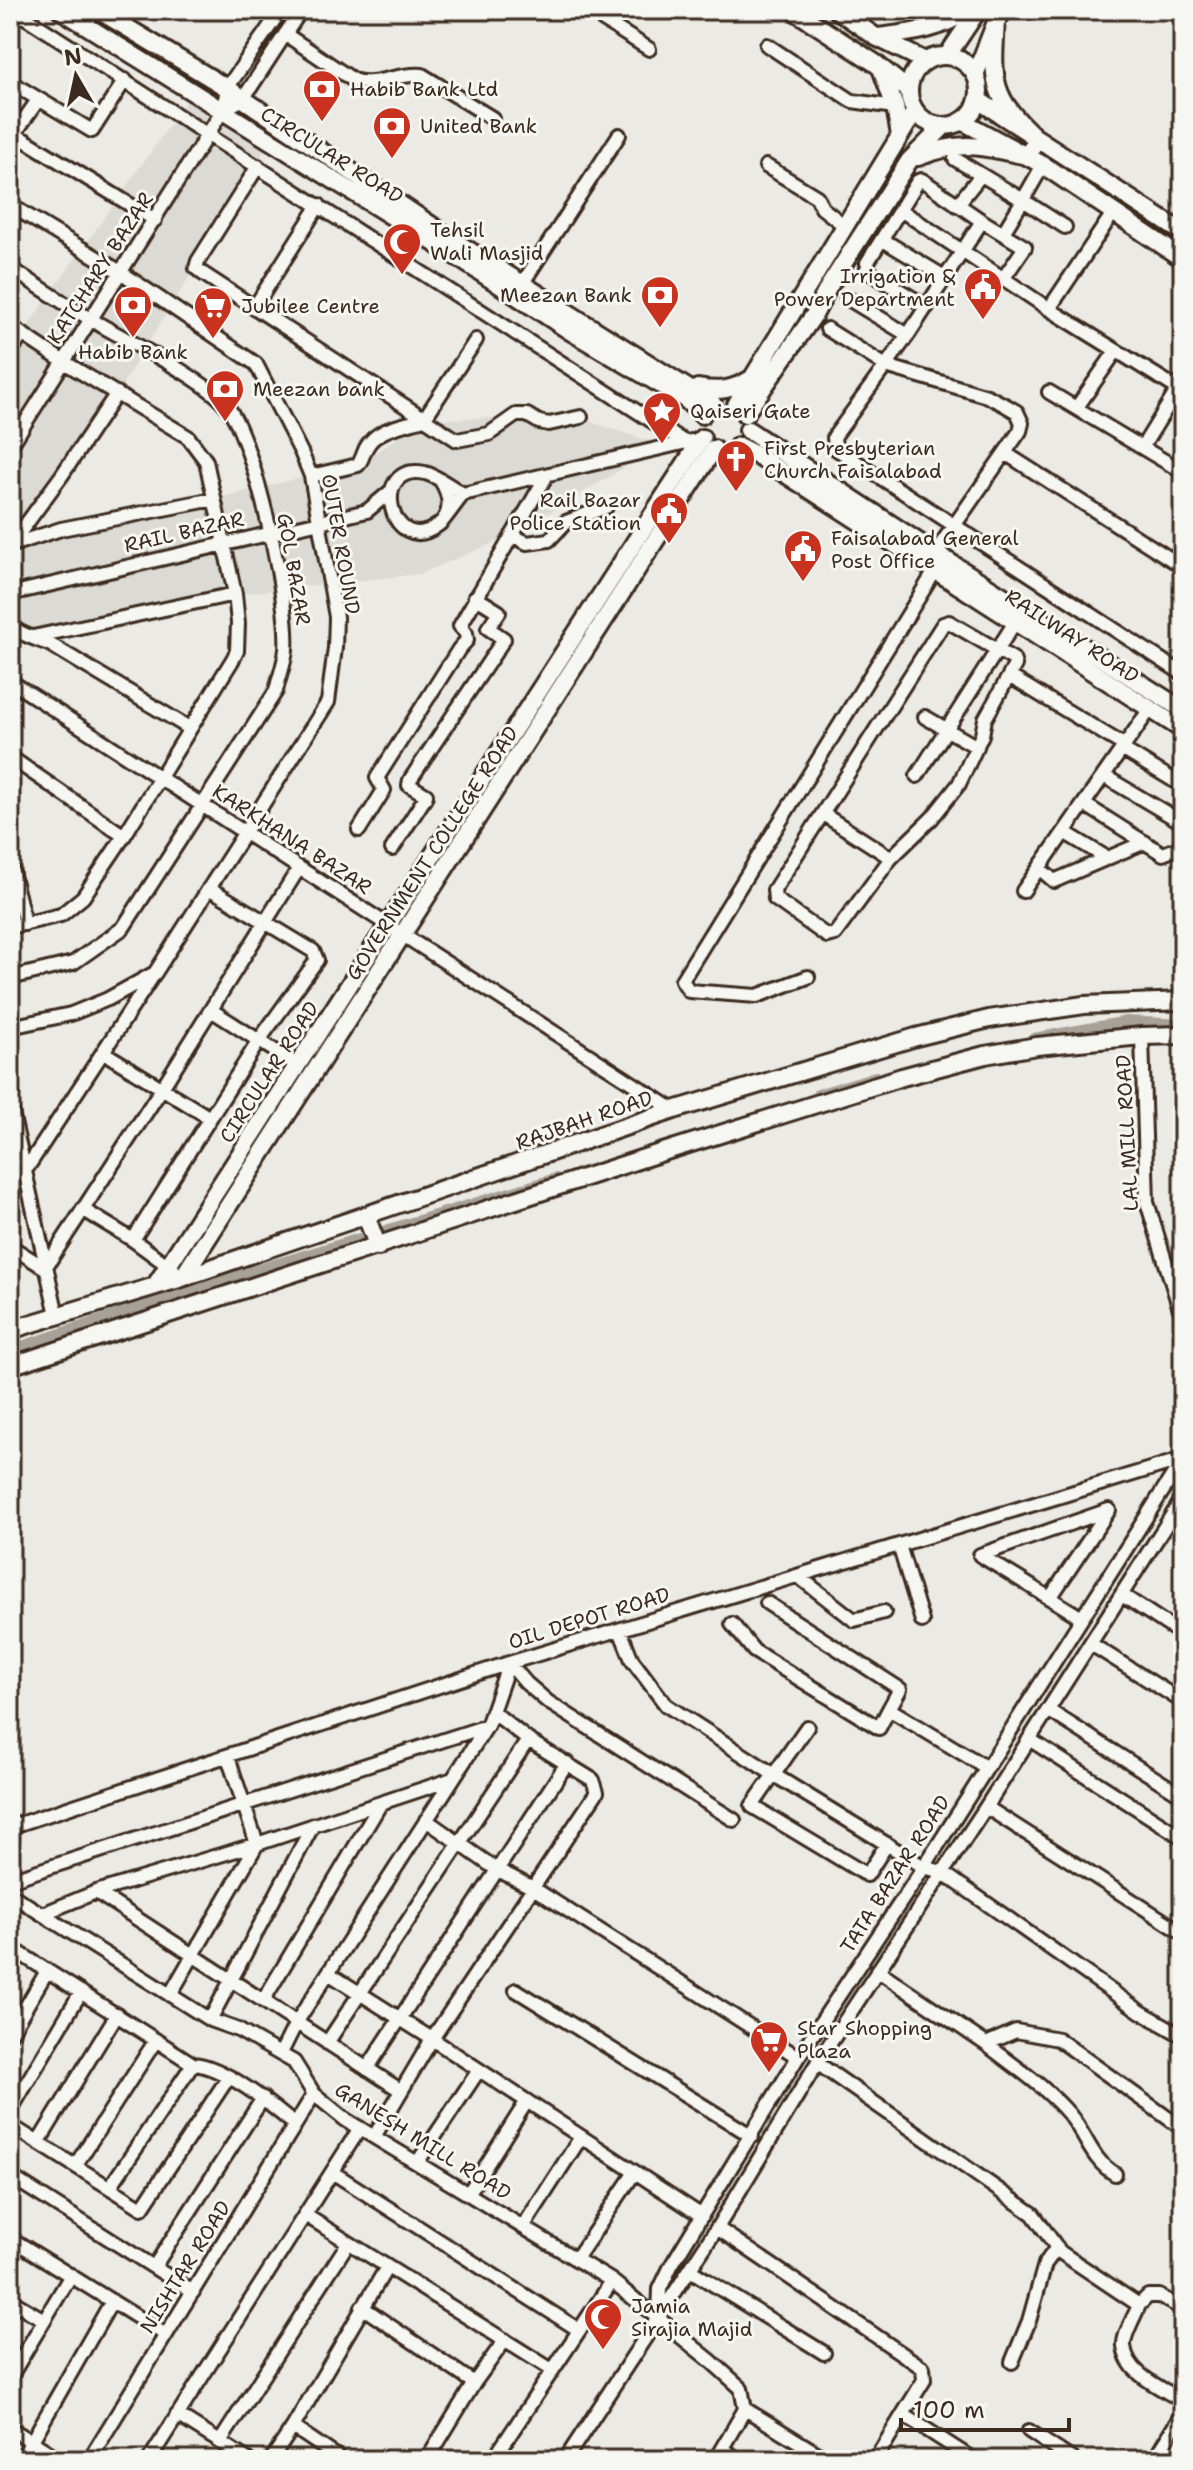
<svg xmlns="http://www.w3.org/2000/svg" width="1193" height="2470" font-family="'Shantell Sans',sans-serif">
<style>
.built{fill:#dcdad4}
.lines{fill:none;stroke-linecap:round;stroke-linejoin:round}
.canal{stroke:#a8a198;stroke-width:12}
.minor-casing{stroke:#3b2a1e;stroke-width:18}
.major-casing{stroke:#3b2a1e;stroke-width:22}
.minor{stroke:#f6f6f2;stroke-width:12}
.major{stroke:#f6f6f2;stroke-width:16}
.labels{text-anchor:middle;stroke-width:6;stroke-linejoin:round;paint-order:stroke}
.poi-label{font-size:20px;fill:#3b2a1e;stroke:#f6f6f2;text-anchor:start}
.street-label{font-size:20px;fill:#3b2a1e;stroke:#f6f6f2}
</style>
<rect width="100%" height="100%" fill="#ebeae5"/>
<filter id="ink" filterUnits="userSpaceOnUse"><feTurbulence type="fractalNoise" baseFrequency=".0125" numOctaves="2"/><feDisplacementMap in="SourceGraphic" scale="16" xChannelSelector="R" yChannelSelector="G"/><feConvolveMatrix kernelMatrix="1 2 1 2 8 2 1 2 1" color-interpolation-filters="sRGB"/></filter>
<g filter="url(#ink)">
<path class="built" d="M193 92 268 139 258 166 117 393 14 540 214 499 361 463 424 419 575 417 662 445 512 535 420 574 235 594 34 636 10 624V351Z"/>
<g class="lines">
<path class="canal" d="M1034 1039 1127 1022 1183 1025
M818 1095 876 1077
M10 1351 197 1289 556 1179"/>
<defs>
<path id="minor" d="M14 10 686 443
M610 10 603 20 649 49
M285 34 353 80C374 88 399 72 422 75L492 118
M767 45 852 101 895 107
M10 82 92 131 125 80
M223 110 243 99 301 10
M10 131 155 220
M15 133 38 100
M955 159 1023 200 1043 165
M258 166 198 261 196 268 202 273 457 440 489 434 516 415H527L539 422 549 424 581 417
M766 166 817 197 822 208 845 226
M10 205 122 273 256 364 301 452 311 476 336 617 335 648 328 702 155 973 108 999 71 1014 10 1027
M957 205 981 175
M902 211 1049 309 1183 392
M982 221 1025 247 1003 279
M1003 233 1023 200 1065 227
M888 243 946 278
M867 263 918 181 922 180 982 221 908 335 834 437 835 448 1183 674
M10 268C37 285 64 304 92 320 125 340 209 380 229 409 255 446 290 603 286 649 285 663 279 677 276 691L123 928 73 963 10 978
M866 270 927 307
M522 284 619 135
M847 298 908 335
M254 308 319 205
M1049 309 1113 213
M10 326 64 362 188 437 206 461 235 594 238 623 237 651 233 659 124 836 83 897 61 915 10 927
M827 329 886 366 987 396 1005 405 1017 412 1022 423 1020 431 935 553
M10 352 23 334
M1049 392 1183 472
M1077 407 1116 351
M1143 446 1183 381
M10 447 223 110 227 88 281 10
M1005 453 1183 567
M311 476 358 465C362 460 363 454 366 448 376 428 405 425 424 419L476 340
M441 481C450 495 453 514 438 525 391 561 367 462 425 473 438 476 452 488 463 494
M445 518 463 494 691 441
M512 535 527 543 549 540 566 522 606 507
M15 544 61 529 214 499
M15 544 13 542 62 475 117 393
M10 594 367 511 391 491
M949 622 1013 659 1015 665 985 719 982 735 959 784 932 818 891 858 835 934 827 936 775 899 774 890 943 624Z
M10 626C23 636 37 639 51 645L189 728
M33 637 235 594
M1009 676 1125 746
M10 681 674 1110
M925 717 977 747
M1122 749 1183 786
M10 757 124 836
M917 776 1015 622
M1104 776 1183 823
M1084 804 1163 854 1183 846
M823 814 891 858
M359 830 384 790 377 778 459 649 467 640 466 633 460 626 547 475
M1064 832 1107 858
M392 849 425 798 426 795 409 785 410 780 504 639 488 628 499 612 475 597
M10 864 25 924
M1039 868 1054 881 1145 842
M1023 891 1150 709
M808 977 757 996 689 991 682 980 935 571
M211 1010 297 1065
M1142 1036 1147 1202 1183 1319
M103 1052 210 1118
M10 1104 57 1315
M10 1161 25 1171 154 974
M84 1210 133 1240 174 1270
M133 1240 260 1039 317 960 313 951 209 888
M10 1246 45 1268 162 1088 299 868
M899 1545 922 1621
M798 1576 854 1620 884 1612
M1122 1595 1183 1635
M1050 1598 1109 1510 980 1555 1082 1618
M767 1603 900 1689 889 1709 987 1768
M732 1624 754 1651 879 1728 889 1709
M620 1630 632 1660 666 1705 779 1778 924 1867 942 1872 1141 2012 1183 2036
M1091 1644 1183 1702
M1048 1710 1183 1796
M492 1711 528 1740 593 1780 597 1792 432 2039 702 2216
M807 1727 752 1806 867 1875 887 1844
M1029 1739 1183 1838
M986 1807 1183 1933
M426 1820 496 1869 533 1888 798 2057
M10 1827 509 1663 1183 1459
M10 1880 487 1726
M96 1892 400 2090
M10 1894 210 2020 238 2030 294 2062 314 2094 346 2120 612 2281 711 2361 741 2388 745 2409 715 2460
M42 1914 96 1892 257 1844 453 1779
M10 1947 193 2064C224 2066 270 2104 295 2125
M877 1970 986 2044 1016 2031 1058 2039 1183 2129
M328 1973 432 2039 374 2137
M516 1990 752 2136
M170 1995 257 1844 228 1757
M263 2001 381 1803
M210 2020 313 1825
M10 2034 47 1971
M327 2043 528 1740
M986 2044C1014 2066 1046 2087 1069 2114 1086 2134 1091 2160 1115 2174
M281 2053 296 2023 487 1726 509 1663 526 1683 548 1702 734 1820
M817 2063 1033 2214 1060 2252 1139 2305 1148 2296H1159L1183 2309
M367 2069 567 1763
M10 2111 81 1992
M10 2125 142 2208 228 2078
M38 2143 117 2014
M417 2163 479 2070
M75 2166 156 2040
M332 2172 579 2330
M10 2176 193 2292
M110 2187 193 2064
M468 2194 527 2101
M305 2215 552 2370
M523 2227 581 2137
M717 2228 923 2368 924 2380 875 2460
M10 2238 166 2335
M576 2259 635 2172
M154 2267 263 2098
M690 2270 824 2353
M10 2300 44 2320
M1139 2305C1135 2316 1123 2335 1124 2346 1127 2375 1162 2388 1183 2401
M362 2307 474 2383
M659 2314 660 2289 671 2266 798 2057 924 1867 1183 1459
M1012 2362 1029 2321 1045 2264 1057 2247
M10 2372 12 2374 71 2275
M745 2409 828 2460
M177 2415 220 2442
M904 2415 974 2460
M10 2428 61 2460
M1029 2431 1073 2460
M722 2449 739 2460
M21 2460 112 2301
M89 2460 314 2094
M149 2460 360 2128
M248 2460 220 2442 348 2243
M271 2460 293 2427
M342 2460 293 2427 387 2267
M427 2460 474 2383 505 2340
M493 2460 612 2281
M565 2460 717 2228 817 2063 986 1807 1183 1498
M1154 2460 1183 2412"/>
<path id="major" d="M61 10 457 257 570 331 685 399 702 415
M98 10 227 88 459 244 713 404
M793 10 875 63 908 90
M837 10 876 37 925 61
M878 37C909 33 942 30 967 10
M947 56 978 10
M909 91a35 35 0 1 1 70 0a35 35 0 1 1-70 0Z
M881 68 895 107 900 135
M975 75 996 22 1004 10
M978 100 1183 233
M962 121 1043 165 1183 259
M918 157C964 139 980 146 1027 156L1037 139C991 97 992 82 996 22
M698 388C719 392 733 390 751 379
M736 405 915 111
M745 414 814 315 829 286 909 161 944 126
M748 430 935 553 1183 710
M738 446 756 455 1183 730
M366 1216 378 1247
M182 1278 714 449
M155 1286 702 438
M10 1330 182 1278 674 1110 916 1037 989 1019 1084 1005 1183 1001
M10 1366 647 1157 902 1077 985 1055 1037 1046 1142 1036 1183 1035"/>
</defs>
<use href="#minor" class="minor-casing"/>
<use href="#major" class="major-casing"/>
<use href="#minor" class="minor"/>
<use href="#major" class="major"/>
</g>
</g>
<defs>
<symbol id="bank-pin" viewBox="-11 -11 22 30"><path d="M0 17L-7.5 6A9.5 9.5 0 1 1 7.5 6Z" fill="#c8321e" stroke="#f6f6f2"/><path d="M-6-4H6V4H-6ZM0-2.3a2.3 2.3 0 1 0 0 4.6a2.3 2.3 0 1 0 0-4.6Z" fill="#fff"/></symbol>
<symbol id="mosque-pin" viewBox="-11 -11 22 30"><path d="M0 17L-7.5 6A9.5 9.5 0 1 1 7.5 6Z" fill="#c8321e" stroke="#f6f6f2"/><path d="M3.5-4.9A6 6 0 1 0 3.5 4.9A5 5 0 1 1 3.5-4.9Z" fill="#fff"/></symbol>
<symbol id="civic-pin" viewBox="-11 -11 22 30"><path d="M0 17L-7.5 6A9.5 9.5 0 1 1 7.5 6Z" fill="#c8321e" stroke="#f6f6f2"/><path d="M-.6-6.5H3V-4.5H.6V-3L4-1V1h2V6H-6V1h2V-1L-.6-3ZM-1.2 2.5V6h2.4V2.5Z" fill="#fff"/></symbol>
<symbol id="supermarket-pin" viewBox="-11 -11 22 30"><path d="M0 17L-7.5 6A9.5 9.5 0 1 1 7.5 6Z" fill="#c8321e" stroke="#f6f6f2"/><path d="M-6-5.5h2.5l.6 2H6L4.5 2H-2.5L-4.4-4H-6ZM-1.5 3.2a1.3 1.3 0 1 0 .1 0ZM3 3.2a1.3 1.3 0 1 0 .1 0Z" fill="#fff"/></symbol>
<symbol id="sight-pin" viewBox="-11 -11 22 30"><path d="M0 17L-7.5 6A9.5 9.5 0 1 1 7.5 6Z" fill="#c8321e" stroke="#f6f6f2"/><path d="M0-6L1.8-2.2L6-1.7L2.9 1.2L3.7 5.4L0 3.3L-3.7 5.4L-2.9 1.2L-6-1.7L-1.8-2.2Z" fill="#fff"/></symbol>
<symbol id="church-pin" viewBox="-11 -11 22 30"><path d="M0 17L-7.5 6A9.5 9.5 0 1 1 7.5 6Z" fill="#c8321e" stroke="#f6f6f2"/><path d="M-1.2-6h2.4v3.5h3.3v2.4h-3.3V6h-2.4V-.1h-3.3v-2.4h3.3Z" fill="#fff"/></symbol>
</defs>
<g fill-rule="evenodd">
<use href="#bank-pin" x="300" y="67" width="44" height="60"/>
<use href="#bank-pin" x="370" y="104" width="44" height="60"/>
<use href="#mosque-pin" x="380" y="220" width="44" height="60"/>
<use href="#civic-pin" x="961" y="265" width="44" height="60"/>
<use href="#bank-pin" x="638" y="273" width="44" height="60"/>
<use href="#bank-pin" x="111" y="283" width="44" height="60"/>
<use href="#supermarket-pin" x="191" y="284" width="44" height="60"/>
<use href="#bank-pin" x="203" y="367" width="44" height="60"/>
<use href="#sight-pin" x="640" y="389" width="44" height="60"/>
<use href="#church-pin" x="714" y="437" width="44" height="60"/>
<use href="#civic-pin" x="647" y="489" width="44" height="60"/>
<use href="#civic-pin" x="781" y="527" width="44" height="60"/>
<use href="#supermarket-pin" x="747" y="2018" width="44" height="60"/>
<use href="#mosque-pin" x="581" y="2295" width="44" height="60"/>
</g>
<g class="labels">
<g class="poi-label">
<text x="350" y="96">Habib Bank Ltd</text>
<text x="420" y="133">United Bank</text>
<text x="430" y="237">Tehsil<tspan x="430" dy="23">Wali Masjid</tspan></text>
<text x="955" y="283" text-anchor="end">Irrigation &amp;<tspan x="955" dy="23">Power Department</tspan></text>
<text x="632" y="302" text-anchor="end">Meezan Bank</text>
<text x="241" y="313">Jubilee Centre</text>
<text x="133" y="359" text-anchor="middle">Habib Bank</text>
<text x="253" y="396">Meezan bank</text>
<text x="690" y="418">Qaiseri Gate</text>
<text x="764" y="455">First Presbyterian<tspan x="764" dy="23">Church Faisalabad</tspan></text>
<text x="641" y="507" text-anchor="end">Rail Bazar<tspan x="641" dy="23">Police Station</tspan></text>
<text x="831" y="545">Faisalabad General<tspan x="831" dy="23">Post Office</tspan></text>
<text x="797" y="2035">Star Shopping<tspan x="797" dy="23">Plaza</tspan></text>
<text x="631" y="2313">Jamia<tspan x="631" dy="23">Sirajia Majid</tspan></text>
</g>
<g class="street-label">
<text transform="translate(332 155) rotate(32)" y="7">CIRCULAR ROAD</text>
<text transform="translate(100 268) rotate(-57)" y="7">KATCHARY BAZAR</text>
<text transform="translate(184 532) rotate(-13)" y="7">RAIL BAZAR</text>
<text transform="translate(341 544) rotate(80)" y="7">OUTER ROUND</text>
<text transform="translate(294 569) rotate(80)" y="7">GOL BAZAR</text>
<text transform="translate(1072 636) rotate(33)" y="7">RAILWAY ROAD</text>
<text transform="translate(292 839) rotate(33)" y="7">KARKHANA BAZAR</text>
<text transform="translate(432 853) rotate(-57)" y="7">GOVERNMENT COLLEGE ROAD</text>
<text transform="translate(269 1072) rotate(-57)" y="7">CIRCULAR ROAD</text>
<text transform="translate(584 1120) rotate(-19)" y="7">RAJBAH ROAD</text>
<text transform="translate(1127 1133) rotate(-93)" y="7">LAL MILL ROAD</text>
<text transform="translate(589 1618) rotate(-17)" y="7">OIL DEPOT ROAD</text>
<text transform="translate(895 1874) rotate(-57)" y="7">TATA BAZAR ROAD</text>
<text transform="translate(423 2141) rotate(32)" y="7">GANESH MILL ROAD</text>
<text transform="translate(185 2267) rotate(-58)" y="7">NISHTAR ROAD</text>
</g>
</g>
<rect width="1193" height="2470" fill="none" stroke="#f6f6f2" stroke-width="40"/>
<rect x="20" y="20" width="1153" height="2430" fill="none" stroke="#3b2a1e" stroke-width="3" filter="url(#ink)"/>
<g transform="translate(76 76) rotate(351)" stroke="#f6f6f2" stroke-width="6" paint-order="stroke">
<path d="M0-6L14 30L0 20L-14 30Z" fill="#3b2a1e"/>
<text y="-12" font-size="22" font-weight="bold" text-anchor="middle" fill="#3b2a1e">N</text>
</g>
<path d="M901 2418v12h168v-12" fill="none" stroke="#3b2a1e" stroke-width="4"/>
<text x="913" y="2418" font-size="24" fill="#3b2a1e" stroke="#f6f6f2" stroke-width="6" paint-order="stroke">100 m</text>
</svg>
